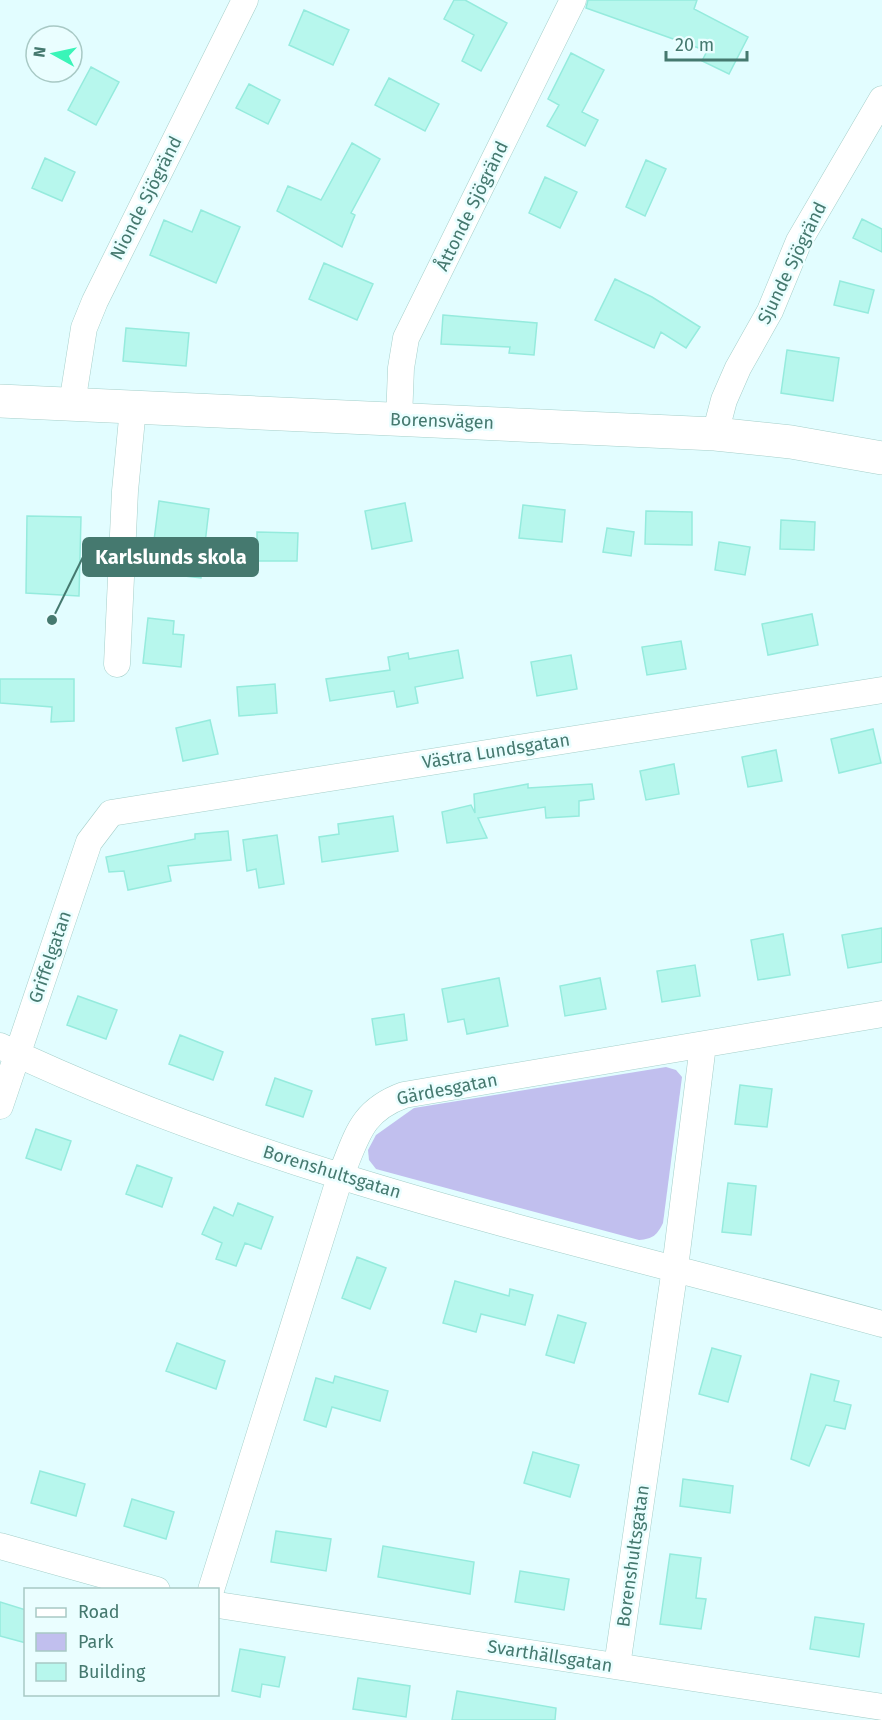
<svg xmlns="http://www.w3.org/2000/svg" width="882" height="1720" font-family="'Fira Sans',sans-serif">
<style>
.green{fill:#c1bfee}
.building{fill:#b7f7ed;stroke:#95ebdd;stroke-width:1.5}
.lines{fill:none;stroke-linecap:round;stroke-linejoin:round}
.minor-casing{stroke:#a5cfca;stroke-width:27}
.tertiary-casing{stroke:#a5cfca;stroke-width:34}
.minor{stroke:#fff;stroke-width:26}
.tertiary{stroke:#fff;stroke-width:33}
.labels{text-anchor:middle;stroke-width:5;stroke-linejoin:round;paint-order:stroke}
.street-label{font-size:18px;fill:#45796f;stroke:#eafeff}
.leader{fill:none;stroke:#45796f;stroke-width:2}
.callout-dot{fill:#45796f;stroke:#eafeff;stroke-width:2}
.callout{fill:#45796f;stroke:#45796f;stroke-width:2}
.callout-label{font-size:20px;text-anchor:middle;font-weight:bold;fill:#fff}
</style>
<rect width="100%" height="100%" fill="#e2fdff"/>
<path class="green" d="M666 1067 676 1070 682 1077 663 1223C657 1235 653 1239 639 1240L376 1169 369 1160 368 1150 376 1135 414 1108Z"/>
<path class="building" d="M454 0H465L507 23 481 71 462 61 474 35 444 19Z
M588 0H697L694 9 748 37 729 74 702 61 707 51 586 8Z
M304 10 349 30 333 65 289 45Z
M571 53 604 70 582 112 598 120 585 146 547 126 559 105 548 99Z
M91 67 119 82 96 125 68 110Z
M389 78 439 104 425 131 375 105Z
M249 84 280 100 268 124 236 108Z
M352 143 380 159 351 213 355 215 342 247 277 211 288 186 321 200Z
M45 158 75 172 62 201 32 188Z
M646 160 666 169 645 216 626 207Z
M545 177 577 192 560 228 529 213Z
M201 210 240 227 216 283 150 255 164 220 192 232Z
M862 219 882 229V252L853 238Z
M324 263 373 284 357 320 309 299Z
M615 279 652 297 700 327 686 348 661 332 654 348 595 320Z
M840 281 874 290 868 313 834 305Z
M443 315 537 323 534 355 509 353 510 347 441 344Z
M126 328 189 333 186 366 123 361Z
M787 350 839 358 833 401 781 393Z
M159 501 209 509 201 578 150 572Z
M405 503 412 541 372 549 365 511Z
M523 505 565 510 562 542 519 538Z
M646 511 692 512V545L645 544Z
M27 516 81 517 79 596 26 593Z
M781 520 815 522 814 550 780 549Z
M607 528 634 532 631 556 603 552Z
M257 532 298 533 297 561H257Z
M719 542 750 547 745 575 715 570Z
M812 614 818 645 768 655 762 624Z
M148 618 174 621 173 634 184 635 181 667 143 663Z
M681 641 686 669 647 675 642 647Z
M458 650 463 678 415 687 418 703 397 707 394 691 330 701 326 679 390 670 388 657 408 653 409 659Z
M571 655 577 689 537 696 531 662Z
M0 679H74V721L51 722 52 707 0 703Z
M275 684 277 713 239 716 237 687Z
M210 720 218 754 183 761 176 728Z
M873 729 881 763 839 773 831 739Z
M776 750 782 781 748 787 742 757Z
M674 764 679 794 646 800 640 771Z
M528 784V788L592 784 594 799 579 801V816L546 818 545 807 478 818 487 838 447 843 442 812 471 805 475 813 474 794Z
M393 816 398 851 322 862 319 837 339 834 338 824Z
M228 831 231 860 168 866 171 881 128 890 124 871 109 872 106 857 195 839V834Z
M277 835 284 884 259 888 256 869 247 871 243 840Z
M882 928V962L848 968 842 935Z
M783 934 790 975 758 980 751 940Z
M695 965 700 996 662 1002 657 971Z
M499 978 508 1026 467 1034 464 1019 448 1022 442 989Z
M600 978 606 1009 565 1016 560 986Z
M78 996 117 1010 106 1039 67 1025Z
M404 1014 407 1040 376 1045 372 1019Z
M180 1035 223 1052 213 1080 169 1064Z
M275 1078 312 1091 303 1117 266 1105Z
M740 1085 772 1089 767 1127 735 1124Z
M36 1129 71 1141 61 1170 26 1158Z
M137 1165 172 1178 162 1207 126 1194Z
M728 1183 756 1186 751 1235 722 1232Z
M238 1203 273 1217 261 1249 245 1243 236 1266 216 1259 222 1243 202 1234 214 1207 233 1216Z
M357 1257 386 1268 370 1309 342 1298Z
M455 1281 509 1296 510 1289 533 1295 525 1325 481 1314 476 1332 443 1323Z
M558 1315 586 1323 574 1363 546 1355Z
M177 1343 225 1361 216 1389 166 1371Z
M712 1348 741 1356 728 1402 699 1394Z
M811 1374 839 1381 834 1401 851 1405 845 1429 826 1425 809 1466 791 1459Z
M335 1376 388 1391 380 1421 332 1407 326 1427 304 1420 316 1378 333 1383Z
M533 1452 579 1465 570 1497 524 1483Z
M40 1471 85 1484 76 1516 31 1503Z
M683 1479 733 1486 730 1513 680 1506Z
M132 1499 174 1512 166 1539 124 1526Z
M276 1531 331 1539 326 1571 271 1562Z
M383 1546 474 1562 470 1594 378 1577Z
M670 1554 701 1558 696 1598 706 1599 701 1629 660 1624Z
M520 1571 569 1579 564 1610 515 1602Z
M0 1602 26 1610V1643L0 1636Z
M815 1617 864 1624 859 1657 810 1649Z
M240 1649 285 1657 279 1687 262 1684 260 1697 232 1691Z
M358 1678 410 1686 406 1717 353 1709Z
M457 1691 556 1708 555 1720H452Z"/>
<g class="lines">
<defs>
<path id="minor" d="M72 404 84 328 95 301 245 0
M399 419 401 368 406 338 573 0
M715 434 724 400 738 368 770 311 799 241 882 99
M117 664 125 491 133 408
M0 1046C279 1179 585 1242 882 1324
M0 1106 89 842 111 813 882 690
M0 1546 157 1590
M211 1590 340 1177C357 1137 360 1111 404 1095L882 1014
M218 1605 882 1707
M617 1666 675 1268 703 1045"/>
<path id="tertiary" d="M0 401 715 434 791 442 882 458"/>
</defs>
<use href="#minor" class="minor-casing"/>
<use href="#tertiary" class="tertiary-casing"/>
<use href="#minor" class="minor"/>
<use href="#tertiary" class="tertiary"/>
</g>
<g class="labels">
<g class="street-label">
<text transform="translate(146 198) rotate(-63)" y="6">Nionde Sjögränd</text>
<text transform="translate(472 206) rotate(-64)" y="6">Åttonde Sjögränd</text>
<text transform="translate(792 263) rotate(-64)" y="6">Sjunde Sjögränd</text>
<text transform="translate(442 421) rotate(2)" y="6">Borensvägen</text>
<text transform="translate(496 751) rotate(-9)" y="6">Västra Lundsgatan</text>
<text transform="translate(50 957) rotate(-71)" y="6">Griffelgatan</text>
<text transform="translate(447 1089) rotate(-11)" y="6">Gärdesgatan</text>
<text transform="translate(332 1172) rotate(17)" y="6">Borenshultsgatan</text>
<text transform="translate(633 1556) rotate(-82)" y="6">Borenshultsgatan</text>
<text transform="translate(550 1656) rotate(9)" y="6">Svarthällsgatan</text>
</g>
</g>
<path class="leader" d="M52 620L83 557"/>
<circle class="callout-dot" cx="52" cy="620" r="6"/>
<rect class="callout" x="83" y="538" width="175" height="38" rx="6"/>
<g class="callout-label">
<text x="171" y="564">Karlslunds skola</text>
</g>
<rect x="24" y="1588" width="195" height="108" fill="#eafeff" stroke="#a8c9c5" stroke-width="1.5"/>
<rect x="36" y="1608" width="30" height="9" fill="#ffffff" stroke="#a8c9c5" stroke-width="1.5"/>
<text x="78" y="1618" font-size="18" fill="#45796f">Road</text>
<rect x="36" y="1633" width="30" height="18" fill="#c1bfee" stroke="#a8c9c5" stroke-width="1.5"/>
<text x="78" y="1648" font-size="18" fill="#45796f">Park</text>
<rect x="36" y="1663" width="30" height="18" fill="#b7f7ed" stroke="#a8c9c5" stroke-width="1.5"/>
<text x="78" y="1678" font-size="18" fill="#45796f">Building</text>
<g transform="translate(54 54) rotate(278)"><circle r="28" fill="#eafeff" stroke="#a8c9c5" stroke-width="1.5"/>
<path d="M0-4.5L10 22L0 15L-10 22Z" fill="#3af5b8"/>
<text y="-9" font-size="16" font-weight="bold" text-anchor="middle" fill="#45796f">N</text>
</g>
<path d="M666 51v9h81v-9" fill="none" stroke="#45796f" stroke-width="3"/>
<text x="675" y="51" font-size="18" fill="#45796f" stroke="#eafeff" stroke-width="4.5" paint-order="stroke">20 m</text>
</svg>
